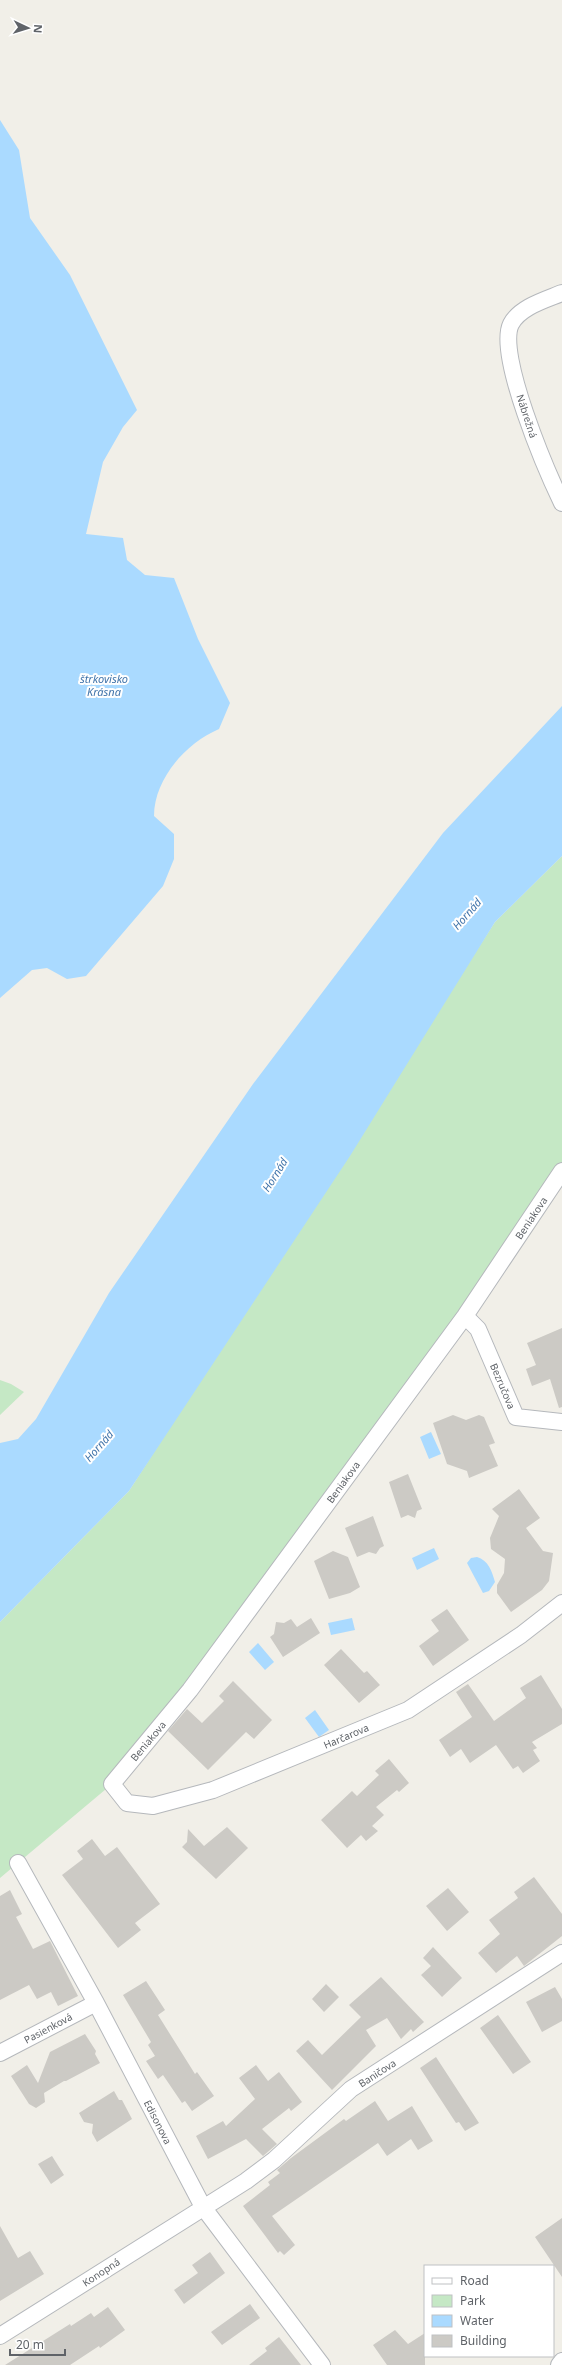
<svg xmlns="http://www.w3.org/2000/svg" width="562" height="2365" font-family="'Noto Sans',sans-serif">
<style>
.green{fill:#c5e8c5}
.water{fill:#aadaff}
.building{fill:#cccac5}
.lines{fill:none;stroke-linecap:round;stroke-linejoin:round}
.street-casing{stroke:#b5b8bc;stroke-width:18}
.street{stroke:#fff;stroke-width:16}
.labels{text-anchor:middle;stroke-width:4;stroke-linejoin:round;paint-order:stroke}
.street-label{font-size:10px;fill:#5f6368;stroke:#fff}
.water-label{font-size:11px;font-style:italic;fill:#4174aa;stroke:#fff}
</style>
<rect width="100%" height="100%" fill="#f1efe8"/>
<path class="green" d="M562 856V1171L112 1784 0 1878V1622L129 1491 495 922Z
M0 1380 11 1384 24 1392 0 1415Z"/>
<path class="water" d="M0 120 19 150 30 218 70 275 137 410 123 427 103 462 86 534 123 538 127 560 145 575 174 578 198 639 230 703 219 729C186 743 154 779 154 816L174 834V859L163 886 86 976 67 979 47 968 32 970 0 998Z
M562 706V856L495 922 350 1156 129 1491 0 1622V1443L18 1439 36 1419 109 1293 253 1084 443 833Z
M431 1432 441 1454 429 1459 420 1437Z
M434 1548 439 1559 417 1570 412 1558Z
M477 1557C488 1560 492 1571 495 1582L489 1591 483 1593 467 1563 471 1558Z
M352 1618 355 1630 331 1635 328 1623Z
M258 1643 274 1662 265 1670 249 1652Z
M315 1710 329 1730 319 1737 305 1718Z"/>
<path class="building" d="M562 1328V1407L559 1408 550 1379 532 1386 526 1369 536 1365 527 1343Z
M453 1415 466 1420 479 1415 484 1417 495 1443 489 1445 498 1466 469 1478 467 1471 447 1464 433 1423Z
M408 1474 422 1509 417 1511 415 1518 408 1515 401 1518 389 1482Z
M519 1489 540 1518 526 1528 543 1551 553 1553 549 1581 542 1590 511 1612 497 1593V1585L504 1573 505 1559 491 1549 490 1538 499 1516 492 1509Z
M373 1516 384 1546 380 1548 376 1554 369 1552 357 1557 345 1528Z
M333 1551 348 1557 360 1587 350 1593 329 1599 314 1561Z
M447 1609 469 1640 433 1666 419 1646 439 1631 431 1620Z
M311 1618 320 1633 283 1657 270 1637 274 1634 276 1622 284 1623 291 1619 297 1627Z
M341 1649 364 1673 367 1671 380 1685 359 1703 324 1665Z
M541 1675 562 1709V1724L532 1742 537 1748 533 1750 540 1761 523 1773 518 1766 513 1769 496 1745 470 1763 461 1749 450 1757 439 1740 472 1717 456 1692 468 1684 494 1721 526 1698 520 1688Z
M233 1681 272 1720 254 1739 246 1732 208 1770 168 1731 187 1709 202 1723 224 1701 219 1696Z
M389 1759 409 1783 399 1792 397 1790 376 1807 384 1815 372 1826 378 1831 366 1841 361 1835 347 1848 321 1820 352 1791 357 1796 379 1775 375 1771Z
M227 1827 248 1848 216 1879 182 1847 187 1842 188 1829 204 1846Z
M92 1839 105 1856 117 1847 160 1904 135 1923 141 1930 118 1948 62 1875 83 1859 77 1851Z
M534 1877 562 1914V1936L524 1966 517 1956 496 1973 478 1953 500 1934 489 1920 518 1898 514 1892Z
M448 1888 469 1912 447 1931 426 1906Z
M10 1890 22 1914 16 1917 33 1949 50 1941 78 1996 58 2006 51 1992 37 1999 29 1985 0 2000V1896Z
M433 1947 462 1978 442 1997 421 1975 431 1966 423 1958Z
M381 1977 424 2022 413 2032 411 2029 401 2039 387 2018 366 2030 376 2046 332 2090 296 2051 308 2040 322 2055 361 2017 349 2005Z
M146 1981 165 2010 158 2015 195 2074 197 2072 214 2096 192 2111 185 2101 182 2103 163 2075 158 2079 146 2061 155 2056 148 2045 151 2042 123 1995Z
M326 1984 339 1997 324 2012 312 1999Z
M555 1987 562 1999V2021L542 2032 526 2002Z
M498 2015 531 2062 513 2074 480 2028Z
M85 2034 96 2051 95 2054 100 2063 66 2081H64L44 2093 45 2102 36 2108 29 2104 11 2076 27 2065 38 2083 50 2052Z
M436 2057 479 2123 465 2131 459 2122 456 2123 420 2068Z
M256 2065 268 2081 279 2072 302 2102 291 2111 289 2108 262 2129 277 2144 263 2156 246 2139 208 2159 196 2136 223 2121 226 2126 255 2099 239 2078Z
M114 2091 119 2100H122L132 2119 97 2142 92 2133 93 2124 84 2122 79 2113Z
M375 2101 388 2121 412 2106 433 2141 418 2150 411 2139 387 2156 378 2143 272 2216 295 2245 284 2255 280 2251 278 2253 243 2206 270 2185 268 2182 280 2173 277 2170 291 2158 344 2119 346 2121Z
M52 2156 64 2175 51 2184 38 2164Z
M562 2218V2277L535 2237Z
M0 2226 18 2258 30 2251 44 2274 0 2301Z
M210 2252 225 2273 184 2304 174 2290 198 2273 192 2265Z
M250 2304 260 2318 222 2345 211 2332Z
M108 2307 125 2330 100 2348 99 2346 70 2365H5L70 2324 71 2326 91 2313 94 2317Z
M395 2330 408 2344 425 2333V2365H387L373 2345Z
M279 2337 301 2365H249L267 2351 265 2348Z"/>
<g class="lines">
<defs>
<path id="street" d="M562 293C545 300 520 307 511 324 496 354 547 472 562 503
M562 1171 465 1316 190 1690 112 1784 127 1803 153 1806 213 1790 408 1710 521 1635 562 1603
M465 1316 478 1329 516 1417 562 1422
M18 1863 96 2003 203 2207 322 2365
M0 2053 96 2003
M0 2336 246 2181 274 2160 351 2089 562 1953
M559 2365 562 2361"/>
</defs>
<use href="#street" class="street-casing"/>
<use href="#street" class="street"/>
</g>
<g class="labels">
<g class="street-label">
<text transform="translate(527 416) rotate(72)" y="4">Nábrežná</text>
<text transform="translate(531 1218) rotate(-56)" y="4">Beniakova</text>
<text transform="translate(503 1386) rotate(67)" y="4">Bezručova</text>
<text transform="translate(343 1482) rotate(-54)" y="4">Beniakova</text>
<text transform="translate(346 1736) rotate(-23)" y="4">Harčarova</text>
<text transform="translate(148 1741) rotate(-50)" y="4">Beniakova</text>
<text transform="translate(48 2028) rotate(-28)" y="4">Pasienková</text>
<text transform="translate(377 2073) rotate(-33)" y="4">Baničova</text>
<text transform="translate(158 2122) rotate(63)" y="4">Edisonova</text>
<text transform="translate(101 2272) rotate(-33)" y="4">Konopná</text>
</g>
<g class="water-label">
<text x="104" y="683">štrkovisko<tspan x="104" dy="13">Krásna</tspan></text>
<text transform="translate(467 914) rotate(-49)" y="4">Hornád</text>
<text transform="translate(275 1175) rotate(-58)" y="4">Hornád</text>
<text transform="translate(99 1446) rotate(-49)" y="4">Hornád</text>
</g>
</g>
<rect x="424" y="2265" width="130" height="92" fill="#ffffff" stroke="#bfc1c3"/>
<rect x="432" y="2278" width="20" height="6" fill="#ffffff" stroke="#bfc1c3"/>
<text x="460" y="2285" font-size="12" fill="#5f6368">Road</text>
<rect x="432" y="2295" width="20" height="12" fill="#c5e8c5" stroke="#bfc1c3"/>
<text x="460" y="2305" font-size="12" fill="#5f6368">Park</text>
<rect x="432" y="2315" width="20" height="12" fill="#aadaff" stroke="#bfc1c3"/>
<text x="460" y="2325" font-size="12" fill="#5f6368">Water</text>
<rect x="432" y="2335" width="20" height="12" fill="#cccac5" stroke="#bfc1c3"/>
<text x="460" y="2345" font-size="12" fill="#5f6368">Building</text>
<g transform="translate(28 28) rotate(94)" stroke="#ffffff" stroke-width="3" paint-order="stroke">
<path d="M0-3L7 15L0 10L-7 15Z" fill="#5f6368"/>
<text y="-6" font-size="11" font-weight="bold" text-anchor="middle" fill="#5f6368">N</text>
</g>
<path d="M10 2349v6h55v-6" fill="none" stroke="#5f6368" stroke-width="2"/>
<text x="16" y="2349" font-size="12" fill="#5f6368" stroke="#ffffff" stroke-width="3" paint-order="stroke">20 m</text>
</svg>
